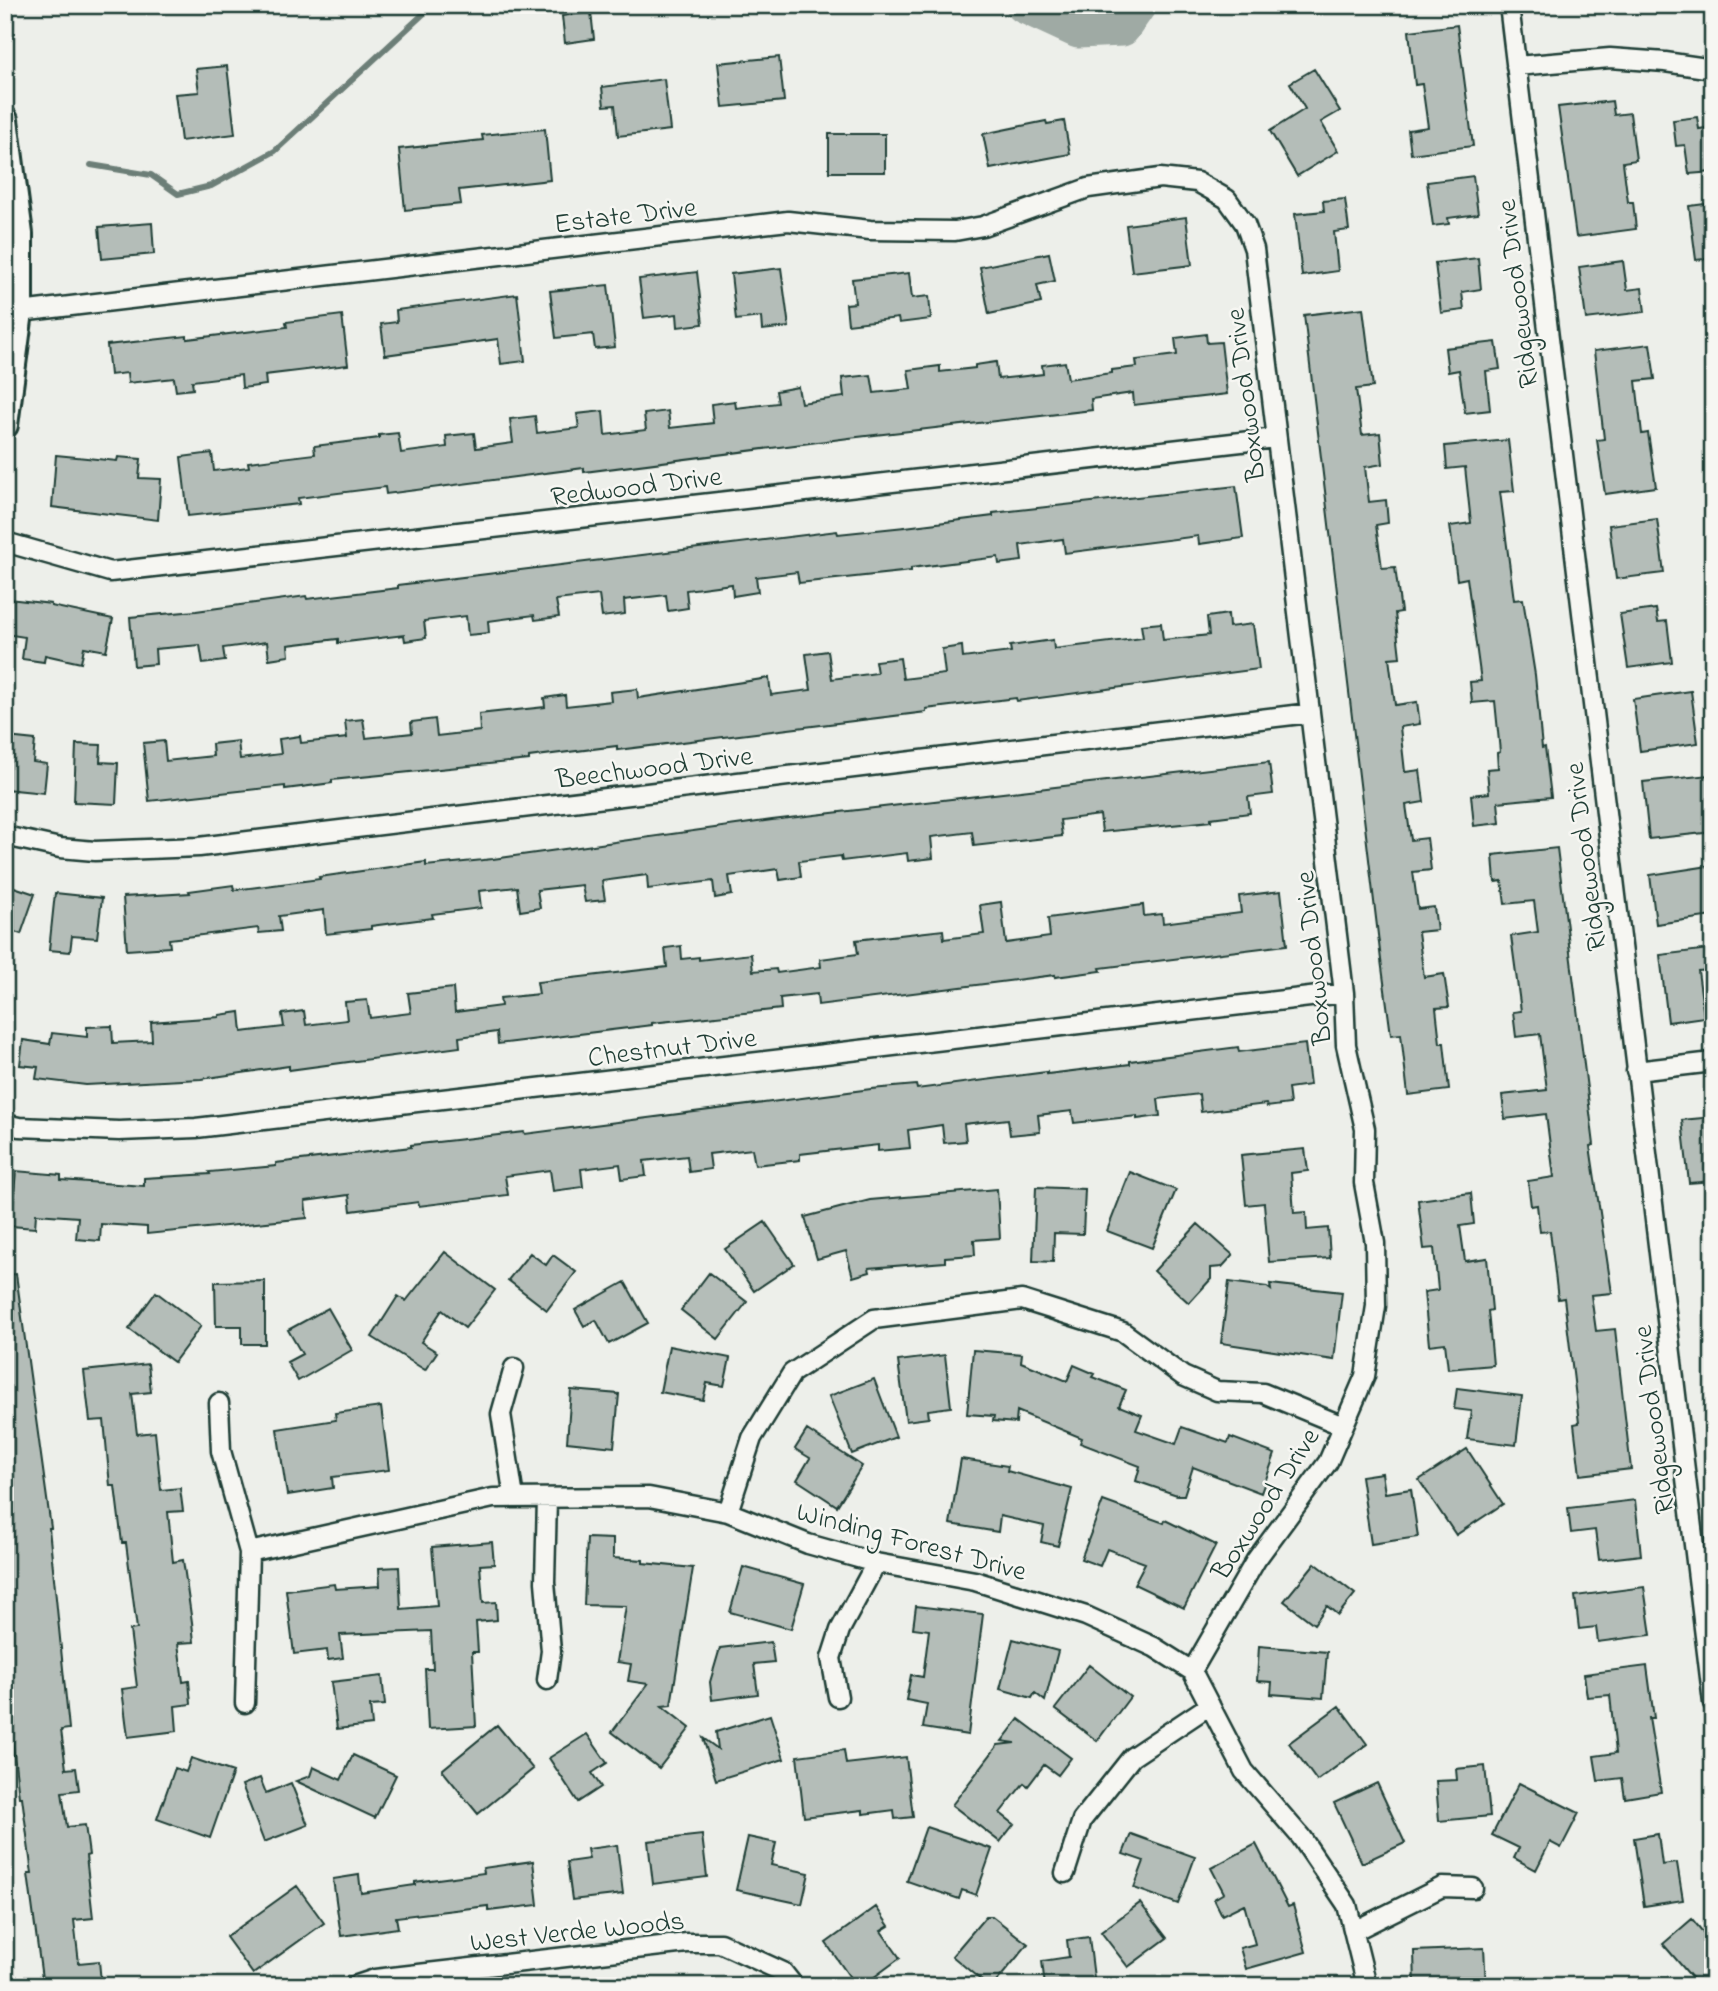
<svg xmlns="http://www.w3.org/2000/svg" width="1718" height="1991" font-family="'Indie Flower',sans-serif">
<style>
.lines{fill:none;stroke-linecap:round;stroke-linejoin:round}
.stream{stroke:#6c7e77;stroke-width:6}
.river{stroke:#9faaa4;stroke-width:37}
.building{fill:#b4bdb8;stroke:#1f3d34;stroke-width:2}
.minor-casing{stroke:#1f3d34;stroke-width:23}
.secondary-casing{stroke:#1f3d34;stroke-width:30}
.minor{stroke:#f6f6f2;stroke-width:18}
.secondary{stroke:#f6f6f2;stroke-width:24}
.labels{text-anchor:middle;stroke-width:5;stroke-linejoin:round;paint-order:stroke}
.street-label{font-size:28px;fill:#1f3d34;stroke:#f6f6f2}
</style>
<rect width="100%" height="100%" fill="#edefea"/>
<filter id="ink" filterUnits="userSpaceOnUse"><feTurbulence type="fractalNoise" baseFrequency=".0143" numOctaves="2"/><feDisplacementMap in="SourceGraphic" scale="14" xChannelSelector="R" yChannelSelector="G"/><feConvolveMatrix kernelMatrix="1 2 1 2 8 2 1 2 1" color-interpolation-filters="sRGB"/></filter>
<g filter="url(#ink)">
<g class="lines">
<path class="stream" d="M91 165 151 175 178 194 211 186 275 151 433 5"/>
<path class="river" d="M1024 5 1078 30 1122 28 1138 5"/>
</g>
<path class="building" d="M591 12 594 39 565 43 562 16Z
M1457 25 1473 146 1411 154 1408 130 1428 127 1422 84 1415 85 1409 31Z
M779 57 784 101 723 107 718 63Z
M227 66 235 134 181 141 175 94 199 92 196 69Z
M1314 69 1340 111 1321 122 1338 151 1297 176 1270 131 1305 109 1290 83Z
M664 79 670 130 618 136 615 105 604 106 602 87Z
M1612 101 1614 115 1630 113 1636 160 1623 162 1628 202H1633L1636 229 1576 237 1558 107Z
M1697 117 1699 129 1713 127V172L1689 174 1685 145 1676 146 1673 120Z
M1046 121 1047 124 1064 121 1070 154 990 169 983 134Z
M545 129 550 180 459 190 461 204 405 210 399 149 483 140 482 135Z
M829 134H885V172H829Z
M1473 176 1478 214 1448 218 1449 224 1433 226 1427 182Z
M1345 199 1349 230 1334 232 1338 271 1302 276 1295 214 1324 211 1323 201Z
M1713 203V258L1696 260 1689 206Z
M1186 217 1192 265 1132 272 1126 225Z
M152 223 154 254 102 259 99 227Z
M1049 253 1055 281 1037 285 1041 303 989 314 980 267Z
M1478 258 1481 289 1462 292 1464 310 1441 313 1435 263Z
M1623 261 1627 290 1642 288 1645 312 1586 319 1579 267Z
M781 268 789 327 762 330 761 317 736 320 731 274Z
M697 272 703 324 678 327 677 314 644 318 639 279Z
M909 273 912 298 929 296 931 319 899 323 898 318 848 324 846 304 855 303 852 279Z
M608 285 615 347 595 349 593 334 556 338 550 291Z
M517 294 525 361 501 364 498 339 385 355 381 324 397 322 396 310Z
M1363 308 1373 387 1356 389 1362 435 1380 433 1383 464 1365 467 1369 502 1386 500 1388 523 1376 525 1382 568 1395 567 1401 612 1395 613 1400 657 1389 658 1395 705 1417 702 1420 724 1400 727 1405 772 1420 770 1424 802 1406 805 1411 840 1427 838 1431 870 1413 872 1418 909 1434 907 1437 930 1418 932 1424 977 1444 974 1449 1007 1436 1008 1440 1043H1444L1449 1090 1408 1095 1401 1034 1391 1035 1381 960 1304 315Z
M342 315 348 365 265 375 266 385 242 388 241 375 192 381 193 389 176 391 174 378 128 383 127 373 110 375 107 345 187 336V339L287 327 286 322Z
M1206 334 1207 343 1221 342 1227 394 1134 405 1133 393 1091 399 1092 410 849 438 584 472V468L386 494 385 487 298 498 299 504 188 516 181 457 212 453 214 471 249 467 248 462 315 454 314 446 379 438V435L398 433 401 453 447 447 446 436 474 433 476 448 513 443 510 419 535 416 537 433 579 428 577 414 603 411 605 435 646 430 644 414 668 411 670 428 713 423 711 404 735 401 736 408 778 403 776 391 798 387 801 403 844 397 842 378 871 375 874 393 911 389 908 370 940 366V372L975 368V365L996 362 998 379 1043 374 1042 365 1065 362 1068 379 1112 373V370L1137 367 1136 360 1177 355 1175 338Z
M1496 342 1500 369 1486 371 1490 410 1465 413 1459 370 1448 372 1445 348Z
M1650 344 1655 379 1636 381 1642 434 1648 433 1656 487 1605 494 1597 440 1604 439 1594 351Z
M1508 440 1514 491 1500 492 1514 600 1523 599 1535 675 1542 748 1545 747 1551 797 1498 802 1500 823 1474 826 1471 795 1489 793 1487 769 1498 768 1497 753 1500 752 1495 701 1472 703 1470 682 1481 681 1467 578 1457 580 1450 526 1471 523 1465 467 1447 469 1445 446Z
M56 455 117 461 118 457 141 459 139 478 161 479 158 520 52 507Z
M1236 486 1243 538 1199 544 1198 536 1065 553 1063 539 1020 545 1022 561 999 564 998 557 911 568V571L799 583 797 572 756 577 758 592 733 596 732 584 686 590 688 608 668 611 666 595 624 600 625 614 602 617 599 595 556 600 559 617 535 620 534 615 488 621 489 633 468 635 466 616 424 621 426 638 405 641 404 635 338 643V639L288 645 289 656 269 659 267 642 223 648 225 661 203 664 200 645 155 649 156 664 134 666 130 617 196 611 306 596 307 599 398 588V585L837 531 838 534 905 527 993 516V513Z
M1657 519 1664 573 1616 579 1609 525Z
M9 599 51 604V606L113 619 106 651 84 647 81 663 45 655 44 662 22 659 25 637 5 634Z
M1656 609 1658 622 1667 621 1672 662 1628 668 1620 614Z
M1228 614 1229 627 1253 624 1259 669 1017 701 1016 698 926 709V712L617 750V746L529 757V760L332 780V783L285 789V786L149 801 143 743 164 741 166 761 213 756 212 744 238 741 240 759 281 754 279 739 300 736 301 743 347 738 345 721 363 719 366 738 412 733 411 722 435 719 437 736 480 731 479 714 545 707 544 698 565 695 566 706 611 701 610 692 637 689 638 698 769 678 771 695 811 690 806 654 828 651 832 679 877 673 875 661 900 658 903 679 945 674 942 649 962 646 963 658 1011 652 1010 646 1053 640 1054 649 1143 638 1141 625 1161 623 1163 640 1209 635 1207 617Z
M1691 691 1698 743 1640 751 1633 699Z
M7 737 35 740 33 762 47 764 44 793 5 789Z
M76 744 101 745 100 762 118 763 116 804 74 802Z
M1269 762 1273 794 1248 797 1250 813 1211 818V821L1102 832 1100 815 1060 820 1062 836 974 846 972 832 931 837 933 858 908 861 907 853 842 861 841 856 799 861 801 877 780 880 778 869 729 876 732 895 715 898 713 881 648 889 647 875 602 881 605 900 585 902 582 885 537 890 540 908 520 911 517 887 479 891 481 908 432 914 433 918 371 926V929L326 934 324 910 279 916 281 931 259 933 258 928 169 939 170 947 127 950 123 897 190 893 189 891 233 885 234 890 320 879 319 877 426 862V866L493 859 772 820Z
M1709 775 1713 832 1649 839 1643 782Z
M1557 848 1594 1145 1590 1146 1612 1293 1591 1295 1596 1331 1615 1329 1631 1469 1580 1475 1574 1424 1579 1423 1564 1298 1558 1299 1550 1231 1540 1232 1537 1205 1531 1206 1528 1181 1554 1177 1546 1114 1505 1119 1502 1095 1547 1090 1540 1034 1516 1037 1513 1012 1521 1011 1511 936 1538 932 1534 901 1505 904 1502 881 1495 882 1493 855Z
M1709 866 1713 916 1656 924 1650 875Z
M5 884 35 894 21 934 5 929Z
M1281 891 1287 945 1100 968 1101 971 1055 977V975L818 1005 817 994 780 998 781 1009 652 1023V1025L498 1044 497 1032 459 1037 460 1047 289 1070V1066L201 1079 86 1085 36 1079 38 1067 20 1065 23 1040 50 1044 52 1033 87 1037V1027L112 1026 113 1043 152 1041 151 1022 219 1017V1015L240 1012 242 1032 284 1027 282 1014 304 1011 306 1025 347 1020 345 1002 367 1000 370 1018 411 1013 408 993 453 988 455 1012 501 1006 500 998 539 994 537 982 667 967 665 948 681 946 682 959 699 957V960L751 954 753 971 776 969 777 973 821 967 820 959 858 954 856 940 943 930 944 939 984 934 980 905 1001 902 1006 943 1050 937 1048 918 1143 905 1144 916 1162 914 1163 923 1241 913 1239 896Z
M55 893 102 898 97 938 72 936 70 952 49 950Z
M1709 949 1711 970 1698 971 1704 1017 1668 1022 1660 955Z
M1305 1044 1310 1085 1288 1088 1290 1104 1267 1107 1266 1104 1201 1112 1199 1094 1158 1099 1160 1116 1137 1119V1116L1074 1123 1072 1111 1038 1115 1040 1132 1010 1135 1008 1119 964 1124 966 1141 944 1143 942 1125 908 1130 910 1148 878 1151V1145L800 1154V1160L755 1165 752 1149 709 1154 711 1169 689 1172 687 1156 644 1161 646 1176 622 1179 620 1164 581 1169 583 1187 553 1191 550 1170 505 1176 508 1195 419 1206 418 1202 351 1211 349 1195 305 1201 307 1218 147 1234V1227L101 1224 100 1241 76 1239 78 1217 36 1214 35 1228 11 1226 16 1171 61 1175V1180L144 1186V1178L210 1174 209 1172 276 1166V1163L411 1147V1145L455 1140 524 1132 525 1134 871 1089 916 1085 917 1089 1047 1072V1074L1130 1064V1061L1238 1047 1239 1052Z
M1713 1117V1181L1689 1183 1682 1120Z
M1305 1149 1308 1171 1291 1173 1294 1213 1306 1212 1307 1230 1328 1228 1330 1258 1269 1262 1264 1203 1246 1205 1241 1155Z
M1130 1172 1176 1190 1152 1248 1107 1231Z
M1036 1187 1085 1189 1083 1234 1054 1233 1053 1262 1033 1261Z
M997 1189 1000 1238 974 1240 975 1255 945 1257V1262L869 1268 870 1272 853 1277 846 1251 817 1259 805 1217 870 1200Z
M1471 1193 1474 1224 1460 1226 1465 1261 1487 1258 1492 1310 1488 1311 1493 1365 1448 1369 1445 1343 1429 1345 1424 1292 1438 1290 1434 1248 1424 1249 1418 1200Z
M765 1222 794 1264 754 1291 725 1249Z
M1198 1224 1233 1255 1222 1267 1211 1268V1279L1189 1303 1154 1271Z
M445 1252 495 1290 465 1328 442 1310 421 1342 437 1352 425 1370 372 1337 398 1296 406 1301Z
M530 1253 546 1265 553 1255 576 1272 547 1310 508 1280Z
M709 1273 747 1302 718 1339 681 1310Z
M16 1274 51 1528H49L69 1729 61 1730 66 1769 76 1768 79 1790 62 1792 67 1827 85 1825 89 1855 86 1856 93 1918 74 1920 79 1963 99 1961 101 1982 70 1986H43L28 1874H32L22 1797H19L5 1677V1275Z
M265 1281V1344H242V1326H216L215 1282Z
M625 1282 648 1323 609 1344 596 1320 584 1326 575 1310Z
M1229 1282 1267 1287 1271 1290 1270 1284 1342 1292 1334 1360 1221 1343Z
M156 1292 201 1326 174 1362 129 1329Z
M328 1308 352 1350 298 1381 287 1362 302 1354 288 1330Z
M669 1346 730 1358 724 1386 707 1383 703 1400 660 1392Z
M973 1350 1022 1354 1021 1362 1067 1381 1074 1365 1095 1374 1093 1377 1126 1390 1119 1406 1142 1415 1136 1430 1176 1444 1182 1427 1228 1443 1230 1437 1275 1454 1261 1493 1193 1467 1184 1495H1177L1136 1481 1140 1466 1080 1443 1082 1438 1017 1411 1016 1423 993 1421 994 1416 967 1414Z
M945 1355 951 1407 928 1410 929 1418 906 1421 898 1361Z
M148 1364 151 1392 132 1394 137 1434 155 1432 161 1490 180 1488 183 1511 168 1512 173 1562 183 1560 192 1622 194 1642 178 1643 183 1682 189 1681 191 1704 175 1706 177 1731 128 1737 122 1689 137 1687 130 1630 137 1629 126 1543H122L115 1486H110L104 1420 90 1421 84 1371Z
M874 1379 896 1437 852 1454 829 1396Z
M1457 1388 1522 1396 1516 1445 1467 1439 1471 1411 1454 1409Z
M571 1390 619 1394 614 1447 567 1442Z
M381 1407 389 1470 332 1477 333 1488 287 1495 277 1429 336 1420 335 1413Z
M807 1430 862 1466 837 1506 797 1480 810 1458 795 1449Z
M1467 1449 1503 1504 1456 1535 1419 1480Z
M961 1459 1008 1466 1007 1471 1072 1489 1058 1546 1041 1542 1044 1526 1000 1516 998 1532 950 1524Z
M1382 1473 1385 1493 1411 1489 1418 1537 1371 1544 1361 1476Z
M1635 1500 1641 1555 1599 1560 1595 1530 1571 1533 1568 1508Z
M1103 1501 1164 1523 1165 1520 1216 1545 1184 1608 1134 1584 1145 1563 1107 1549 1100 1566 1081 1559Z
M587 1538 613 1539V1558L643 1560V1563L693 1568 671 1705 662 1706 690 1728 659 1768 612 1732 648 1684 628 1681 631 1664 617 1662 626 1606 584 1605Z
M492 1542 494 1564 480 1565 483 1603 496 1602 497 1620 476 1622 478 1652H472L476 1726 428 1729 425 1669H433L431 1631 340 1635 343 1658 328 1660 327 1650 294 1654 286 1590 334 1584 335 1589 380 1586 379 1568 399 1567 401 1609 437 1606 432 1547Z
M1315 1563 1355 1594 1338 1615 1327 1606 1314 1624 1284 1601Z
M743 1567 804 1584 791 1629 730 1612Z
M1644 1587 1651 1635 1598 1642 1596 1627 1579 1629 1575 1596Z
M916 1606 983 1614 968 1735 923 1728 927 1704 906 1700 911 1675 923 1677 929 1630 913 1628Z
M1013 1639 1058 1651 1045 1701 1035 1693 1032 1698 1000 1689Z
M771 1642 774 1662 754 1664 758 1694 712 1700 710 1682 720 1648Z
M1259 1646 1327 1652 1323 1698 1271 1694 1272 1682 1257 1681Z
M1089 1665 1130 1697 1097 1741 1055 1709Z
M1647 1666 1654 1718H1649L1661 1792 1625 1798 1622 1778 1598 1781 1594 1756 1616 1753 1610 1695 1587 1697 1584 1674Z
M382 1676 385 1705 370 1706 372 1725 337 1729 331 1682Z
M1339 1706 1367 1744 1317 1781 1289 1743Z
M770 1715 784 1759 716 1780 703 1738 718 1749 716 1732Z
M1019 1719 1071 1758 1058 1775 1044 1765 1028 1786 1024 1783 1000 1813 1014 1824 1000 1842 952 1805 998 1745 1015 1743 1002 1741Z
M497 1725 533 1769 478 1814 442 1770Z
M587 1734 607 1763 592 1773 601 1787 578 1802 549 1758Z
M844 1750 846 1764 906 1757 913 1817 895 1819 894 1810 863 1814V1810L804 1817 797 1756Z
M353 1755 396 1775 375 1818 296 1781 310 1776 313 1767 341 1780Z
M191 1758 233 1772 210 1838 157 1819 175 1768 186 1772Z
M1485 1766 1490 1816 1439 1821 1436 1781 1457 1780 1456 1769Z
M260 1778 266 1793 291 1783 308 1825 264 1842 242 1785Z
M1377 1783 1405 1843 1362 1863 1334 1803Z
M1519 1783 1579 1813 1561 1848 1550 1842 1536 1870 1514 1858 1519 1848 1492 1835Z
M926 1827 992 1849 976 1895 962 1890 959 1899 907 1881Z
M1131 1834 1195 1857 1178 1904 1134 1888 1144 1861 1123 1854Z
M1658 1834 1662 1865 1677 1863 1683 1900 1644 1906 1634 1838Z
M702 1835 707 1877 653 1884 648 1841Z
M748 1837 776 1843 771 1865 809 1873 802 1904 736 1890Z
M1256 1844 1288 1907 1293 1905 1306 1952 1246 1969 1240 1948 1255 1944 1244 1904 1222 1915 1214 1899 1224 1893 1211 1868Z
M617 1845 623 1894 572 1900 567 1862 589 1859 587 1849Z
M533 1861 538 1905 488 1911V1906L396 1917 398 1928 341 1936 333 1879 359 1875 361 1893 415 1885V1882L484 1873 483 1868Z
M297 1886 324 1923 253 1974 226 1937Z
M1140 1903 1167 1938 1128 1967 1101 1932Z
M876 1907 889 1926 881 1931 900 1958 862 1986H856L826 1943Z
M986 1916H992L1028 1944 993 1986H988L952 1956Z
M1692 1919 1713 1944V1986H1699L1663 1944Z
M1089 1937 1095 1986H1045L1042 1961 1069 1957 1067 1940Z
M1484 1948 1486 1986H1415L1414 1951Z"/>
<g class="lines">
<defs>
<path id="minor" d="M1509 5 1713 1703
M1516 66 1610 58 1665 62 1713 69
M20 312 788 221 870 230 955 231 983 226 1088 188 1160 178 1197 182 1227 199 1245 224 1254 249 1344 993 1346 1045 1365 1129 1364 1183 1375 1243 1376 1306 1365 1376 1328 1462 1256 1560 1192 1671
M5 542 110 572 1276 438
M5 836 60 848 95 851 199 847 1310 713
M1636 1071 1713 1062
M5 1124 19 1127 119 1131 196 1128 1344 993
M219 1403 221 1451 249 1552 245 1703
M514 1498 501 1414 514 1368
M728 1512 752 1438 792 1373 874 1319 1022 1300 1123 1332 1183 1376 1217 1391 1263 1393 1343 1426
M249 1552 493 1498 649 1497 728 1512 808 1544 876 1563 975 1581 1086 1616 1154 1647 1192 1671 1244 1771 1301 1837 1347 1905 1367 1986
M547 1680 551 1651 545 1582 547 1498
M838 1697 831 1658 840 1630 876 1563
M1065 1873 1082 1820 1132 1757 1210 1705
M1354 1931 1442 1887 1473 1888
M354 1986 375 1979 687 1943H720L783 1972 794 1986"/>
<path id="secondary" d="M5 120 20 234V312L5 425"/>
</defs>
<use href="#minor" class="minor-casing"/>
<use href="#secondary" class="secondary-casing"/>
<use href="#minor" class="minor"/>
<use href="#secondary" class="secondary"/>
</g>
</g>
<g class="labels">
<g class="street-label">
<text transform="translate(625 214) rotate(-7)" y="10">Estate Drive</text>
<text transform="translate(1516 294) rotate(-97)" y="10">Ridgewood Drive</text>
<text transform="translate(1244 395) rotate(-97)" y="10">Boxwood Drive</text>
<text transform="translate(636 485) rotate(-7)" y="10">Redwood Drive</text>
<text transform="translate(654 766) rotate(-7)" y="10">Beechwood Drive</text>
<text transform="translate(1584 857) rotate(-97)" y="10">Ridgewood Drive</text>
<text transform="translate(1312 958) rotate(-96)" y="10">Boxwood Drive</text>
<text transform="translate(672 1046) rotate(-7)" y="10">Chestnut Drive</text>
<text transform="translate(1652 1420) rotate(-97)" y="10">Ridgewood Drive</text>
<text transform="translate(1264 1503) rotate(-57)" y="10">Boxwood Drive</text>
<text transform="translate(912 1540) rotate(15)" y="10">Winding Forest Drive</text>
<text transform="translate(577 1930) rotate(-6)" y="10">West Verde Woods</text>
</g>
</g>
<rect width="1718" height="1991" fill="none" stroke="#f6f6f2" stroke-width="28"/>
<rect x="14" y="14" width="1690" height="1963" fill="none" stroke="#1f3d34" stroke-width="2.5" filter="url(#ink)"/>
</svg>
